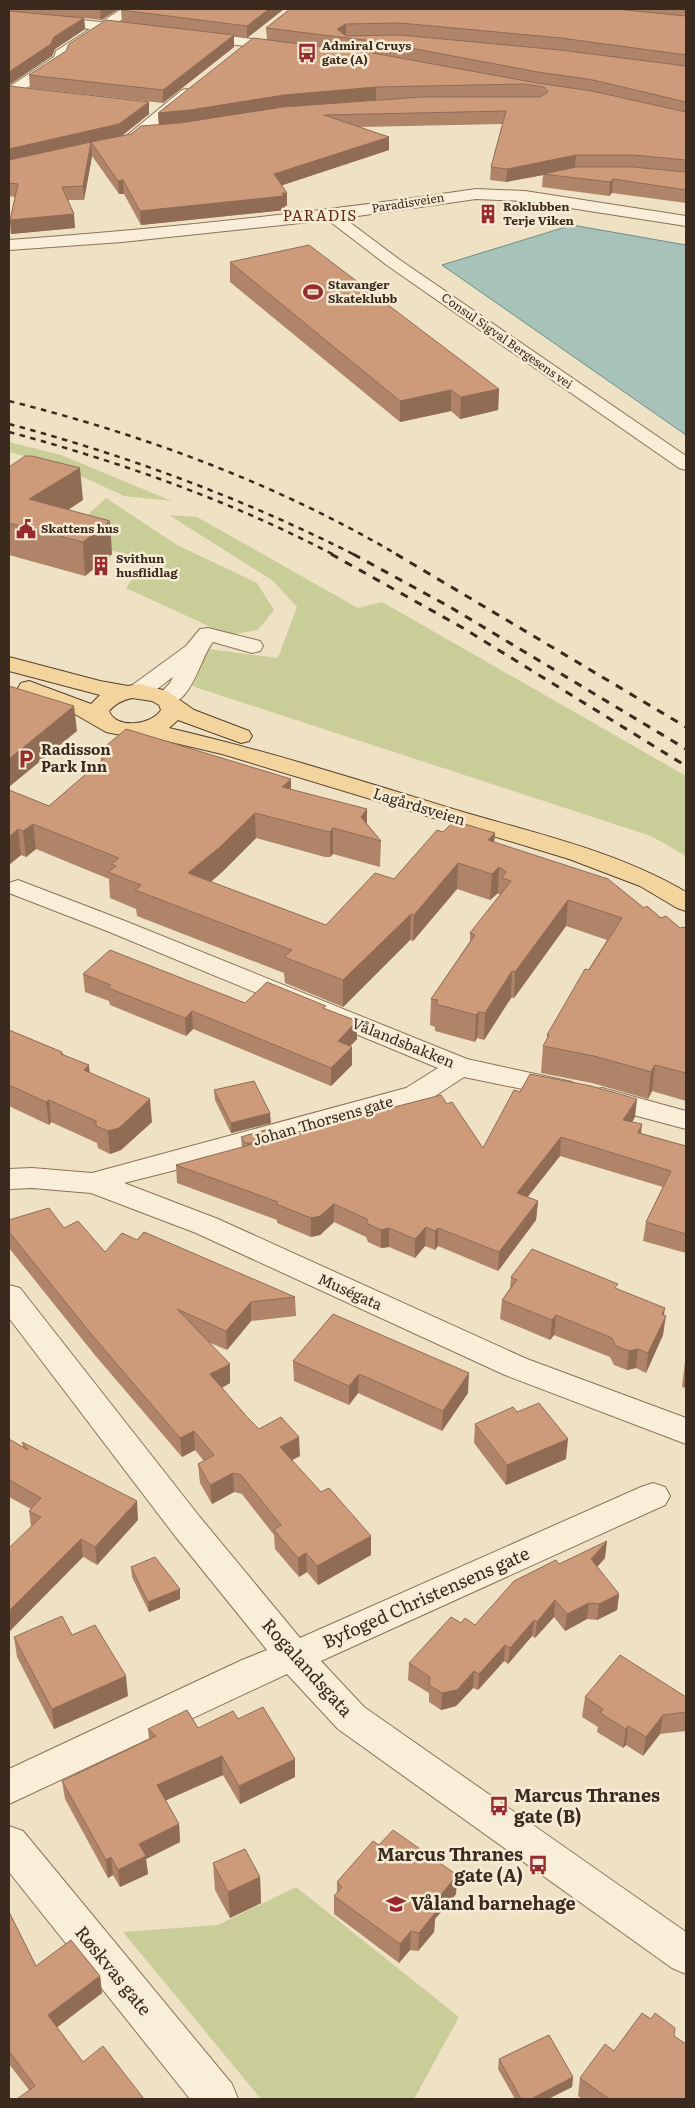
<svg xmlns="http://www.w3.org/2000/svg" width="695" height="2108" font-family="Literata,serif">
<style>
.green{fill:#c9cd98}
.water{fill:#a6c2b9;stroke:#6d9086}
.lines{fill:none;stroke-linecap:round;stroke-linejoin:round}
.minor-casing{stroke:#8a725a;stroke-width:2}
.major-casing{stroke:#58402f;stroke-width:2}
.minor{fill:#f9eed8;fill-rule:evenodd}
.major{fill:#f2d49c;fill-rule:evenodd}
.rail-far1{stroke:#3a2b1e;stroke-width:2.5;stroke-dasharray:5.5 5.5;stroke-linecap:butt}
.rail{stroke:#3a2b1e;stroke-width:3;stroke-dasharray:8 8;stroke-linecap:butt}
.wall{fill:#b08469;fill-rule:evenodd}
.shaded-wall{fill:#906c55}
.building{fill:#cd9a7a;stroke:#906c55}
.labels{text-anchor:middle;stroke-width:5;stroke-linejoin:round;paint-order:stroke}
.far-poi-label{font-size:12px;font-weight:bold;fill:#3a2b1e;stroke:#f6ebd4;text-anchor:start}
.far-street-label{font-size:12px;fill:#3a2b1e;stroke:#f6ebd4}
.far-quarter-label{font-size:15px;letter-spacing:1px;fill:#672a1d;stroke:#f6ebd4}
.poi-label{font-size:15px;font-weight:bold;fill:#3a2b1e;stroke:#f6ebd4;text-anchor:start}
.street-label{font-size:15px;fill:#3a2b1e;stroke:#f6ebd4}
.near-street-label{font-size:18px;fill:#3a2b1e;stroke:#f6ebd4}
.near-poi-label{font-size:18px;font-weight:bold;fill:#3a2b1e;stroke:#f6ebd4;text-anchor:start}
</style>
<rect width="100%" height="100%" fill="#efe1c4"/>
<path class="green" d="M9 442 61 455 172 501 124 496 57 465 9 452Z
M106 498 177 545 257 583 274 610 258 630 228 635 126 588 145 560 59 535 85 517Z
M169 515 197 517 358 608 382 602 686 776V856L651 836 192 686 209 649 278 658 297 607 272 580Z
M296 1887 459 2017 414 2099H261L123 1932 218 1925Z"/>
<path class="water" d="M572 225 686 245V435L442 265Z"/>
<g class="lines">
<defs>
<path id="minor" d="M122 9H136L117 23 139 26 140 29 139 32 105 30 74 50 68 55 66 62 14 96 9 97V87L54 57 56 51 90 29 9 21V13L101 22Z
M197 32 283 43 290 47 283 51 192 39 190 36Z
M187 89 194 93 192 96C176 109 133 153 113 148L111 145 113 142 125 137 182 90Z
M476 189 525 191 686 216V226L525 201 476 199 344 218 400 260 686 456V470L679 468 388 266 328 220 122 242 9 250V240C165 229 321 212 476 189Z
M208 628 260 641 263 646 260 651 252 653 213 642C198 661 191 712 158 704L155 699 170 683 173 677C160 686 148 700 131 696L128 691 131 686 186 646 200 629Z
M18 880 125 921 467 1059 572 1082 576 1088 572 1094 562 1097 464 1077 426 1102 251 1151 124 1183 218 1219 527 1359 686 1418V1444L505 1375 196 1233 91 1193 32 1188 9 1189V1169L32 1168 92 1173 406 1088 438 1068 107 931 9 893V883Z
M602 1088 686 1111V1129L592 1104 588 1097 592 1090Z
M9 1285 20 1288 199 1516 300 1638 641 1487 653 1483 665 1487 670 1496 665 1505 321 1661 364 1707 686 1932V1974L672 1968 338 1729 287 1674 9 1804V1769L242 1660 267 1650 175 1536 9 1318Z
M9 1826 23 1831 232 2084 238 2099H190L9 1872Z"/>
<path id="major" d="M9 657 100 681 128 686 139 684 167 691 194 710 249 731 252 736 249 741 241 743 178 720 169 728C268 751 365 782 463 812 538 834 618 852 686 892V911L677 908 640 886 569 859 222 754 145 736 130 737 106 732 66 709 21 693 18 688 21 683 29 681 91 704 100 695 9 671ZM132 698 152 701 159 705 161 710C152 725 116 730 109 711 116 703 123 700 132 698Z"/>
</defs>
<use href="#minor" class="minor-casing"/>
<use href="#major" class="major-casing"/>
<use href="#minor" class="minor"/>
<use href="#major" class="major"/>
<path class="rail-far1" d="M9 401C145 435 277 484 398 555
M9 424C129 456 244 499 355 555
M9 432C121 462 231 501 334 555"/>
<path class="rail" d="M331 554 463 628 686 766
M353 554 450 607 686 749
M396 554 686 727"/>
</g>
<path class="wall" d="M9 9H119L101 20 84 18 85 29 55 49 52 56 9 85Z
M123 9H284L247 38 234 36V47L163 103 30 88 29 75 122 22 121 10Z
M290 9H686V203L612 193 609 196 542 187 543 175 506 182 490 180 491 167 503 124 360 127 389 150 282 185 287 206H285V210L141 225 124 194H119L92 156 91 144 92 156 84 200H68L75 228 11 234 10 220 15 197 9 196V86L149 114 122 136 131 134 159 125 158 113 267 39 266 28ZM392 99 315 105 376 100Z
M230 262 499 389 498 410 460 419 451 411 400 422 230 282Z
M9 467 83 500 68 510 112 554 85 576 9 555Z
M100 751 291 789 367 824 381 841 380 867 333 854 330 857H325L256 838 221 873 211 882 326 925 394 879 443 832 494 842 644 908 680 928 686 929V1101L652 1091 648 1099 592 1083 541 1073 543 1046 547 1040V1035L607 940 566 926 514 998H511L484 1040 477 1038 475 1042 435 1031V1027L430 1025 431 999 470 941V933L500 895 498 893 490 900 457 889 413 941 410 940 343 1007 285 983 284 973 137 916 136 909 110 898 109 879 36 849 26 857 21 855 10 864 9 863V790L49 806 101 761Z
M83 974 245 1003 326 1009 357 1021V1039L350 1046 352 1065 331 1086 193 1029 186 1036 110 1005 109 1001 85 992Z
M9 1030 62 1052 63 1054 90 1073 152 1122 121 1150 110 1154 98 1148 97 1143 51 1122 49 1125 9 1106Z
M214 1090 271 1123 231 1133 215 1100Z
M520 1092 635 1117 632 1122 641 1133 686 1146V1253L643 1241 646 1222 663 1187 560 1156 527 1197 538 1201 536 1220 498 1271 438 1246 435 1250 425 1246 415 1258 389 1247 381 1248 368 1242 366 1237 334 1222 320 1235 311 1237 277 1223V1220L177 1183 176 1165 242 1148 241 1137 272 1128 273 1138 447 1104 483 1148Z
M9 1220 64 1228 105 1252 137 1240 295 1297 296 1316 251 1321 227 1350 208 1342 230 1383 222 1388 247 1417 259 1429 300 1456 292 1460 371 1555 318 1585 307 1572 299 1577 275 1549 274 1535 242 1494 234 1492 212 1504 200 1483 198 1464 204 1461 195 1450 182 1457 94 1354 9 1248Z
M511 1277 617 1289 664 1315 663 1335 646 1373 636 1368 627 1370 614 1365 610 1357 554 1335 550 1340 500 1319 502 1300 510 1288Z
M686 1353V1388L682 1387Z
M293 1361 468 1393 442 1431 358 1393 349 1405 294 1381Z
M517 1412 566 1459 506 1485 474 1443 475 1424Z
M9 1439 23 1447 22 1442 138 1520 97 1565 31 1526 29 1511 31 1509 9 1497Z
M605 1558 597 1567 619 1594 617 1610 597 1620 587 1619 565 1631 554 1617 535 1638 532 1636 508 1664 504 1661 478 1690 473 1688 456 1706 441 1710 429 1702V1693L408 1680 409 1663 461 1623 475 1625 559 1564Z
M131 1567 180 1599 149 1612 132 1577Z
M72 1635 128 1696 54 1729 17 1657 14 1637Z
M585 1697H686V1731L660 1734 643 1756 626 1745 623 1748 597 1732 598 1727 582 1717Z
M238 1719 295 1777 240 1804 223 1775 165 1800 179 1824 180 1842 146 1859 148 1874 120 1887 113 1875 108 1878 65 1799 62 1781 149 1739 148 1729 198 1728Z
M379 1845 457 1875 456 1894 435 1919 434 1932 418 1951 410 1950 399 1963 334 1914V1896L337 1893V1882Z
M213 1863 260 1877 261 1903 230 1918 215 1890Z
M9 1912 36 1966 100 1976 102 1993 57 2027 83 2062 144 2099 29 2090 9 2064Z
M674 2036 686 2099H582L578 2096 580 2078 614 2051Z
M499 2059 573 2077 572 2087 548 2099H515L498 2069Z"/>
<path class="shaded-wall" d="M100 9H119L101 20Z
M269 9H284L247 38V26Z
M84 18 85 29 55 49 52 56 9 85V72L54 37Z
M346 24V36L337 29Z
M234 35V47L163 103V90Z
M376 87V100L285 107 159 126 158 113 284 95Z
M149 102V114L120 137 91 142 92 156 84 200 83 186 9 163V149Z
M389 137V150L274 188V174Z
M576 155 575 168 543 174V175L506 182 507 169Z
M613 179 612 193 609 196 610 182Z
M123 180 124 194H119L118 181Z
M287 193V206H285V210L141 225 140 211Z
M74 214 75 228 11 234 10 220Z
M499 389 498 410 460 419 461 397Z
M451 390V411L400 422V401Z
M80 468 83 500 36 530 29 499Z
M110 521 112 554 85 576 83 542Z
M74 706 77 731 9 787V759Z
M291 779V804L282 787Z
M367 809V834L361 817Z
M255 813 256 838 221 873 189 899 188 873Z
M33 824 36 849 26 857 23 831Z
M333 828V854L330 857V832Z
M18 829 21 855 10 864 9 851V837Z
M495 833 493 859 488 840Z
M458 863 457 889 413 941 414 915Z
M499 867 498 893 490 900 492 874Z
M568 900 566 926 514 998 515 972Z
M411 914 410 940 343 1007V980Z
M512 971 511 998 484 1040 485 1013Z
M192 1011 193 1029 186 1036 185 1018Z
M479 1012 477 1038 475 1042 476 1015Z
M357 1021V1039L338 1059V1041Z
M352 1047V1065L331 1086V1068Z
M89 1065 91 1087 84 1070Z
M655 1065 652 1091 648 1099 651 1072Z
M150 1099 152 1122 121 1150 110 1154 108 1131Z
M637 1099 635 1117 622 1138 623 1120Z
M49 1100 51 1122 49 1125 46 1102Z
M270 1113 271 1123 231 1133V1123Z
M642 1124 640 1143 638 1133Z
M272 1128 273 1147 259 1142Z
M561 1137 560 1156 516 1212 517 1193Z
M538 1201 536 1220 498 1271 499 1252Z
M334 1204V1222L320 1235 311 1237V1218Z
M426 1227 425 1246 415 1258V1239Z
M389 1228V1247L381 1248V1230Z
M438 1228V1246L435 1250V1231Z
M251 1302V1321L227 1350 226 1331Z
M665 1308 663 1321 666 1316 663 1335 646 1373 648 1353 662 1314Z
M556 1315 554 1335 550 1340 552 1320Z
M638 1349 636 1368 627 1370 629 1351Z
M230 1364V1383L211 1393 210 1374Z
M469 1373 468 1393 442 1431 443 1411Z
M359 1374 358 1393 349 1405V1386Z
M194 1431 195 1450 182 1457 180 1438Z
M299 1437 300 1456 280 1466V1447Z
M568 1439 566 1459 506 1485 507 1465Z
M233 1473 234 1492 212 1504 210 1485Z
M137 1501 138 1520 97 1565 95 1547Z
M371 1536V1555L318 1585 317 1566Z
M81 1539 83 1557 9 1632V1611Z
M607 1541 605 1558 589 1576 591 1559Z
M306 1553 307 1572 299 1577 298 1558Z
M180 1589V1599L149 1612 148 1602Z
M619 1594 617 1610 597 1620 599 1604Z
M555 1600 554 1617 535 1638 537 1622Z
M589 1603 587 1619 565 1631 567 1614Z
M534 1620 532 1636 508 1664 510 1648Z
M505 1645 504 1661 478 1690 479 1674Z
M474 1671 473 1688 456 1706 441 1710 442 1693Z
M126 1676 128 1696 54 1729 52 1709Z
M663 1715 660 1734 643 1756 646 1737Z
M628 1726 626 1745 623 1748 626 1729Z
M222 1756 223 1775 158 1804 157 1785Z
M295 1759V1777L240 1804 239 1786Z
M179 1824 180 1842 146 1859 148 1874 120 1887 118 1870 139 1844Z
M111 1857 113 1875 108 1878 106 1860Z
M457 1875 456 1894 435 1919 434 1932 418 1951 419 1933 431 1907Z
M260 1877 261 1903 230 1918 228 1892Z
M411 1931 410 1950 399 1963 400 1944Z
M100 1976 102 1993 51 2032 48 2015Z
M573 2077 572 2087 548 2099H531Z"/>
<path class="building" d="M123 9H269L247 26 121 10Z
M290 9H615L686 16V55L561 38 400 23 346 24 337 29 346 36 400 35 560 50 686 66V102L593 80 538 72 373 41 266 28Z
M9 11 84 18 54 37 51 44 9 72Z
M106 20 234 35 163 90 29 75 66 51 69 44Z
M253 38 373 53 537 83 592 91 686 112V160L633 155H576L507 169 491 167 506 111 324 115 389 137 274 174 287 193H282L284 196 140 211 123 180 118 181 91 142 131 134 141 126 180 123 283 107 421 97H540L548 92 544 87 524 84 376 87 284 95 190 110 158 113Z
M9 86 149 102 119 124 9 149Z
M91 142 83 186 62 187 74 214 10 220 18 184 9 183V160Z
M576 167H633L686 172V190L613 179 610 182 543 174Z
M309 245 499 389 461 397 451 390 400 401 230 262Z
M25 456H32L80 468 29 499 110 521 83 542 9 523V467Z
M9 686 74 706 9 759Z
M126 729 291 779 282 787 367 809 361 817 381 841 333 828 330 832 325 831 255 813 220 847 188 873 326 925 375 873 394 879 437 830 443 832 454 821 495 833 488 840 608 879 644 908 647 906 661 918 666 916 680 928 684 927 686 929V1073L655 1065 651 1072 594 1056 543 1046 549 1035H547L585 969 589 970 622 918 568 900 515 972 512 971 485 1013 479 1012 476 1015 436 1004 438 1000 431 999 475 935 470 933 511 881 502 878 506 872 499 867 492 874 458 863 414 915 411 914 343 980 284 957 292 950 135 890 141 885 108 872 116 866 111 864 119 858 33 824 23 831 18 829 9 837V790L49 806 109 754 100 751Z
M110 950 245 1003 267 982 326 1006 323 1008 357 1021 338 1041 352 1047 331 1068 192 1011 185 1018 108 988 111 985 83 974Z
M9 1030 62 1052 61 1054 89 1065 84 1070 150 1099 119 1128 108 1131 96 1126V1121L49 1100 46 1102 9 1085Z
M530 1074 591 1086 637 1099 623 1120 642 1124 638 1133 686 1146V1234L646 1222 671 1171 561 1137 517 1193 538 1201 499 1252 438 1228 435 1231 426 1227 415 1239 389 1228 381 1230 368 1224 367 1219 334 1204 320 1216 311 1218 276 1204 278 1202 176 1165 246 1146 254 1143H245L241 1137 272 1128 259 1142 441 1095 447 1104 452 1102 483 1148 514 1090 520 1092Z
M254 1081 270 1113 231 1123 214 1090Z
M49 1208 64 1228 78 1221 105 1252 122 1233 137 1240 144 1232 295 1297 251 1302 226 1331 177 1309 230 1364 210 1374 247 1417 259 1429 281 1417 299 1437 280 1447 321 1492 329 1488 371 1536 317 1566 306 1553 298 1558 274 1530 281 1525 241 1475 233 1473 210 1485 198 1464 214 1455 194 1431 180 1438 92 1335 9 1232V1220Z
M532 1249 618 1284 615 1288 665 1308 662 1314 666 1316 648 1353 638 1349 629 1351 616 1346 612 1338 556 1315 552 1320 502 1300 517 1280 511 1277Z
M333 1314 469 1373 443 1411 359 1374 349 1386 293 1361Z
M539 1403 568 1439 507 1465 475 1424 513 1407 517 1412Z
M9 1439 28 1450 22 1442 137 1501 95 1547 81 1539 9 1611V1548L41 1517 29 1511 41 1498 9 1480Z
M607 1541 591 1559 619 1594 599 1604 589 1603 567 1614 555 1600 537 1622 534 1620 510 1648 505 1645 479 1674 474 1671 457 1690 442 1693 429 1685 430 1677 409 1663 451 1617 461 1623 465 1618 475 1625 514 1581 556 1560 559 1564Z
M155 1557 180 1589 148 1602 131 1567Z
M62 1616 72 1635 95 1625 126 1676 52 1709 14 1637Z
M620 1655 686 1697V1712L663 1715 646 1737 628 1726 626 1729 600 1713 603 1709 585 1697Z
M263 1707 295 1759 239 1786 222 1756 157 1785 179 1824 139 1844 146 1856 118 1870 111 1857 106 1860 62 1781 156 1736 148 1729 187 1710 198 1728 233 1711 238 1719Z
M393 1830 457 1875 431 1907 435 1913 419 1933 411 1931 400 1944 334 1896 342 1887 337 1882 373 1841 379 1845Z
M245 1849 260 1877 228 1892 213 1863Z
M9 1912 36 1966 71 1940 100 1976 48 2015 83 2062 103 2046 144 2099H17L35 2086 9 2051Z
M642 2013 651 2019 655 2013 675 2028 674 2036 686 2044V2097L685 2099H609L580 2078 605 2044 614 2051Z
M549 2035 573 2077 531 2099H521L499 2059Z"/>
<defs>
<symbol id="bus-bare" viewBox="-9 -9 18 18"><path d="M-5-6H5V4H4V6H2V4H-2V6H-4V4H-5ZM-3.5-4V0h7V-4ZM-3.5 1.2v1.5H-2V1.2ZM2 1.2v1.5H3.5V1.2Z" fill="#9a2a2e" stroke="#f6ebd4" stroke-width="2.5" paint-order="stroke"/></symbol>
<symbol id="building-bare" viewBox="-9 -9 18 18"><path d="M-4-6H4V6H1V3H-1V6H-4ZM-2.5-4.3h1.7v1.8h-1.7ZM.8-4.3h1.7v1.8H.8ZM-2.5-1h1.7V.8h-1.7ZM.8-1h1.7V.8H.8Z" fill="#9a2a2e" stroke="#f6ebd4" stroke-width="2.5" paint-order="stroke"/></symbol>
<symbol id="stadium-bare" viewBox="-9 -9 18 18"><path d="M0-5a6.5 5 0 1 0 0 10a6.5 5 0 1 0 0-10ZM-3.5-1.8h7v3.6h-7Z" fill="#9a2a2e" stroke="#f6ebd4" stroke-width="2.5" paint-order="stroke"/></symbol>
<symbol id="civic-bare" viewBox="-9 -9 18 18"><path d="M-.6-6.5H3V-4.5H.6V-3L4-1V1h2V6H-6V1h2V-1L-.6-3ZM-1.2 2.5V6h2.4V2.5Z" fill="#9a2a2e" stroke="#f6ebd4" stroke-width="2.5" paint-order="stroke"/></symbol>
<symbol id="parking-bare" viewBox="-9 -9 18 18"><path d="M-3.5-5.5H1a3.5 3.5 0 0 1 0 7H-1V5.5H-3.5ZM-1-3.4V-.6H.8a1.4 1.4 0 0 0 0-2.8Z" fill="#9a2a2e" stroke="#f6ebd4" stroke-width="2.5" paint-order="stroke"/></symbol>
<symbol id="school-bare" viewBox="-9 -9 18 18"><path d="M0-5L7-2L0 1L-7-2ZM-4 1L0 2.5L4 1V4Q0 6-4 4Z" fill="#9a2a2e" stroke="#f6ebd4" stroke-width="2.5" paint-order="stroke"/></symbol>
</defs>
<g fill-rule="evenodd">
<use href="#bus-bare" x="293" y="39" width="28" height="28"/>
<use href="#building-bare" x="474" y="200" width="28" height="28"/>
<use href="#stadium-bare" x="299" y="278" width="28" height="28"/>
<use href="#civic-bare" x="12" y="515" width="28" height="28"/>
<use href="#building-bare" x="87" y="552" width="28" height="28"/>
<use href="#parking-bare" x="12" y="745" width="28" height="28"/>
<use href="#bus-bare" x="485" y="1792" width="28" height="28"/>
<use href="#bus-bare" x="524" y="1851" width="28" height="28"/>
<use href="#school-bare" x="382" y="1890" width="28" height="28"/>
</g>
<g class="labels">
<g class="far-poi-label">
<text x="322" y="50">Admiral Cruys<tspan x="322" dy="14">gate (A)</tspan></text>
<text x="503" y="211">Roklubben<tspan x="503" dy="14">Terje Viken</tspan></text>
<text x="328" y="289">Stavanger<tspan x="328" dy="14">Skateklubb</tspan></text>
<text x="41" y="533">Skattens hus</text>
<text x="116" y="563">Svithun<tspan x="116" dy="14">husflidlag</tspan></text>
</g>
<g class="far-street-label">
<text transform="translate(408 203) rotate(-9)" y="4">Paradisveien</text>
<text transform="translate(507 341) rotate(35)" y="4">Consul Sigval Bergesens vei</text>
</g>
<g class="far-quarter-label">
<text x="320" y="221">PARADIS</text>
</g>
<g class="poi-label">
<text x="41" y="755">Radisson<tspan x="41" dy="17">Park Inn</tspan></text>
</g>
<g class="street-label">
<text transform="translate(419 807) rotate(17)" y="5">Lagårdsveien</text>
<text transform="translate(403 1043) rotate(22)" y="5">Vålandsbakken</text>
<text transform="translate(323 1121) rotate(-16)" y="5">Johan Thorsens gate</text>
<text transform="translate(350 1292) rotate(24)" y="5">Muségata</text>
</g>
<g class="near-street-label">
<text transform="translate(426 1598) rotate(-24)" y="6">Byfoged Christensens gate</text>
<text transform="translate(307 1668) rotate(48)" y="6">Rogalandsgata</text>
<text transform="translate(113 1971) rotate(51)" y="6">Røskvas gate</text>
</g>
<g class="near-poi-label">
<text x="514" y="1802">Marcus Thranes<tspan x="514" dy="21">gate (B)</tspan></text>
<text x="523" y="1861" text-anchor="end">Marcus Thranes<tspan x="523" dy="21">gate (A)</tspan></text>
<text x="411" y="1910">Våland barnehage</text>
</g>
</g>
<rect width="695" height="2108" fill="none" stroke="#3a2b1e" stroke-width="20"/>
</svg>
